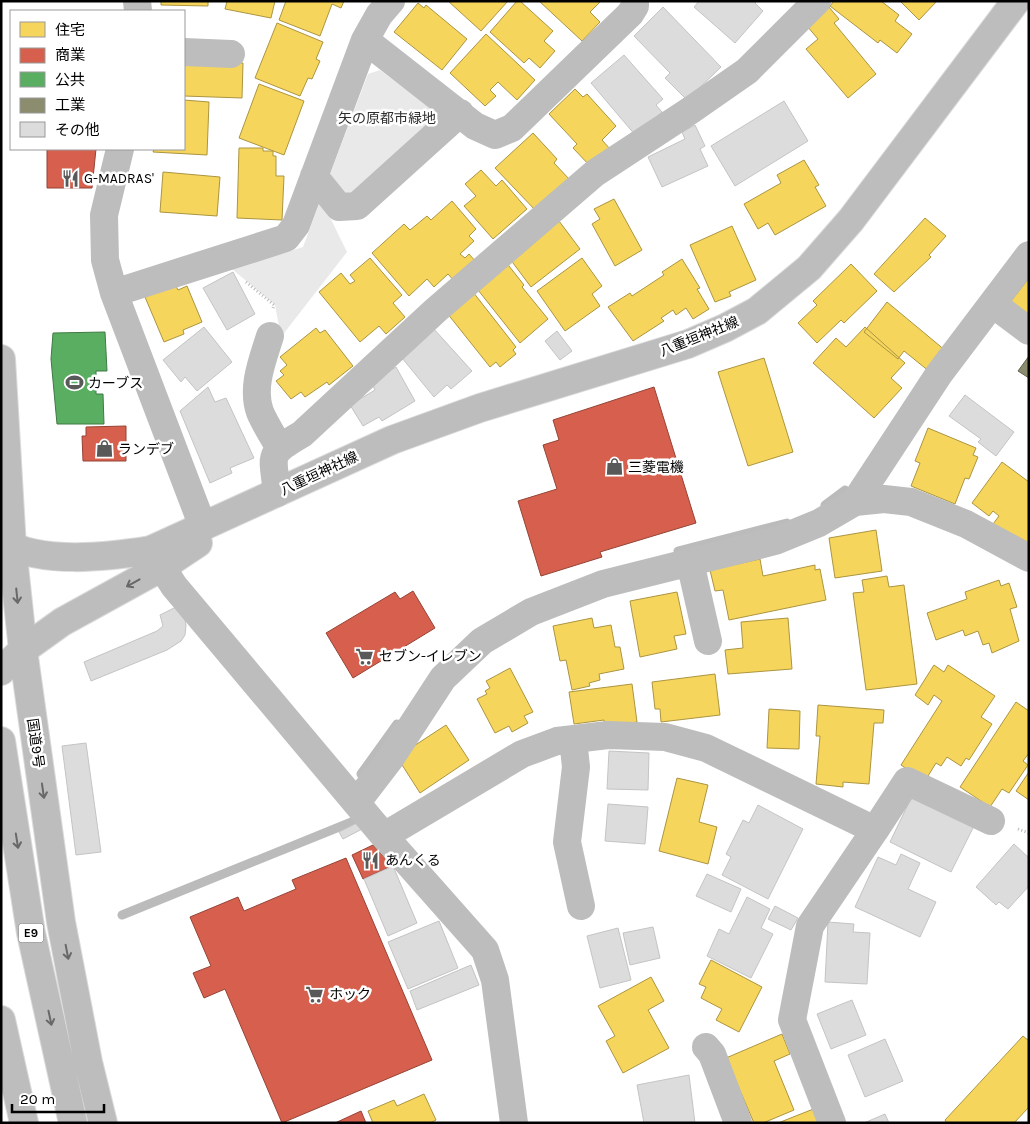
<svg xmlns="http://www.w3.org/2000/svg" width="1030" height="1124" font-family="Karla,'Noto Sans JP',sans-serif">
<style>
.green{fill:#e9e9e9}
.homes{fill:#f6d55c;stroke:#ac9540}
.shops{fill:#d6604d;stroke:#964336}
.public{fill:#5aae61;stroke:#3f7a44}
.industry{fill:#8c8c6e;stroke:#62624d}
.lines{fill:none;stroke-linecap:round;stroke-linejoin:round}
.stream{stroke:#bbb;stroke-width:9}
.building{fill:#dcdcdc;stroke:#c4c4c4}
.major-casing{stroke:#dbdbdb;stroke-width:30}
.highway-casing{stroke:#dbdbdb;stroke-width:30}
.path{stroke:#b8b8b8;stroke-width:3;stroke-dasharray:1 2.5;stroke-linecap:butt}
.minor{stroke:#bdbdbd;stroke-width:28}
.major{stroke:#bdbdbd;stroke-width:28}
.highway{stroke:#bdbdbd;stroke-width:28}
.oneway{stroke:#686868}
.labels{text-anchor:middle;stroke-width:5;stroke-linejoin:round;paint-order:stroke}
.shield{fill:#fff;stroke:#4c4c4c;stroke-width:1}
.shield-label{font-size:12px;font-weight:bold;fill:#000}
.park-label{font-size:14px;fill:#2e2e2e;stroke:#fff}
.poi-label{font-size:14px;fill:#000;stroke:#fff;text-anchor:start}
.street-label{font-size:14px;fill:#000;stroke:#fff}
</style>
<rect width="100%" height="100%" fill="#fff"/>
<path class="green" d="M380 70 441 116 354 193H340L329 177 368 74Z
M321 199 347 252 281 337 275 305 232 269 303 247Z"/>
<path class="homes" d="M161 1H208V6L161 5Z
M227 1H275L271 18 225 9Z
M286 1H344L341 8 332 4 320 36 279 20Z
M448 1H508L481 31Z
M517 1H520L553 31 544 41 555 51 540 68 529 58 524 63 490 32Z
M539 1H601L590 12 600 22 582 41Z
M834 1H881L899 15 895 21 912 34 897 53 880 40 878 43 830 6Z
M900 1H937L919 20Z
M418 3 424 8 426 5 467 39 442 70 394 32Z
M829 7 839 19 834 23 876 74 848 98 806 49 818 39 807 26Z
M277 23 323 42 316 59 320 61 312 79 308 78 300 96 255 78Z
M486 34 535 80 517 100 498 82 490 90 496 96 485 106 450 73Z
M184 61 243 63 242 98 184 96Z
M259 84 304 101 284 155 239 138Z
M575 89 583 97 587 94 616 126 602 140 610 149 591 167 573 148 577 144 549 114Z
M184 100 209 102 207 155 153 152 154 149H184Z
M533 133 557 159 554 163 571 181 537 212 495 168Z
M239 148H263V151H273V156H276V176H284L282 220 237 218Z
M804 160 819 185 815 187 826 206 775 235 768 223 758 229 744 204 781 183 777 175Z
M481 170 496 186 502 180 527 209 493 239 464 206 476 196 465 184Z
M163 172 220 177 217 216 160 212Z
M614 199 642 250 615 266 592 224 600 219 594 209Z
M452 201 476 229 469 236 474 241 460 254 465 258 469 254 477 263 455 282 448 274 434 287 427 279 409 296 372 253 404 224 410 230 427 216 431 220Z
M925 218 946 236 929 255 931 257 894 292 874 274Z
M559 221 580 249 531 287 510 259Z
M732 226 756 280 729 292 731 296 715 302 690 245Z
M370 258 402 295 393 303 405 317 386 334 379 326 360 342 319 292 341 273 350 284 355 281 350 275Z
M582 258 602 286 592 294 600 306 565 331 537 291Z
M682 259 700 288 697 289 709 309 693 319 686 308 676 315 673 310 661 318 664 321 633 341 608 307 630 293 632 296 664 275 662 272Z
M505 261 524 285 522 287 548 319 520 343 478 290Z
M851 264 877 291 844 323 841 320 817 343 798 323 817 305 813 301Z
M1029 278V321L1008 305Z
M175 284 178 290 187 286 202 322 183 330 184 334 164 342 145 297Z
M473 292 516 347 513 350 516 354 500 367 496 362 490 367 447 313Z
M887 302 946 351 930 372 904 351 898 359 864 332Z
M865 327 905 363 891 378 902 388 874 418 813 363 836 338 846 347Z
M316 328 320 333 325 330 353 366 329 385 327 382 305 397 301 392 291 399 276 381 284 375 280 371 287 365 280 357Z
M764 358 793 452 748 466 718 372Z
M928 428 976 448 973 455 978 457 969 479 965 478 955 504 911 486 920 463 915 461Z
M1002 462 1029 482V543L993 524 999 516 993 511 989 516 972 503Z
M876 530 882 571 835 578 829 538Z
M760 559 763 576 815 565V570L820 569 826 600 729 620 723 590 715 591 710 570Z
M887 576 889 587 904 585 917 684 866 690 853 593 864 592 862 580Z
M999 580 1001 586 1009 583 1017 607 1010 609 1019 641 992 653 989 643 983 645 978 631 965 636 963 630 936 640 927 613 967 599 965 592Z
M677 592 686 634 674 636 677 649 640 657 630 601Z
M592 618 594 628 611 625 615 647H620L624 669 599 674 600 680 589 683 590 686 572 690 566 660 560 661 553 626Z
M788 618 792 669 728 674 725 650 743 648 741 622Z
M934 665 944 672 948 665 995 696 981 717 992 724 969 760 966 758 961 766 947 757 941 766 936 763 925 781 901 765 942 701 934 695 928 705 915 695Z
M510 668 533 712 524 716 528 723 512 732 509 726 495 733 477 699 487 694 485 691 490 688 486 681Z
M715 674 720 715 661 722 660 709H655L652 682Z
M632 684 637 722 605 727 604 720 574 724 569 692Z
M1016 702 1029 711V753L1023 761 1028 765 1009 793 1002 789 990 807 960 787Z
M818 705 884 710 883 723H874L869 784 843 782V787L816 784 820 736H816Z
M769 709 800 711 799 749 767 748Z
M446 725 469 760 420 793 397 757Z
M1029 772V800L1016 791Z
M677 778 708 785 699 822 717 827 708 864 659 851Z
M711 960 762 987 739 1032 716 1020 722 1009 701 998 706 987 699 984Z
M651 977 664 1001 648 1010 669 1048 623 1073 606 1041 615 1036 598 1006Z
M782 1034 790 1054 774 1061 794 1110 763 1123H754L726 1058Z
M1023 1036 1029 1041V1107L1014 1123H947L945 1120Z
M424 1094 436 1120 430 1123H373L368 1111 394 1100 397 1106Z
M821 1106 828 1123H778Z"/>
<path class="shops" d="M47 149H96L92 188H47Z
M654 387 696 523 600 552 602 557 541 576 518 501 557 489 543 445 559 440 553 420Z
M126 426V461H83L82 436H86V427Z
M413 591 435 628 353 678 326 633 395 592 400 599Z
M373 845 392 866 363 879 352 855Z
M346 858 432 1060 282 1123 225 989 204 998 193 973 211 966 190 917 238 897 244 911 296 889 292 880Z
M361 1111 366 1123H335Z"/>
<path class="public" d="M105 332 107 371H96V394H103L104 424H57L51 359 53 333Z"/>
<path class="industry" d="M1029 356V378L1018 371Z"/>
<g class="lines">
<path class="stream" d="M825 505 845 490
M678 551 787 523
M361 774 397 724
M122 915 354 821"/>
</g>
<path class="building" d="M699 1H757L755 3 763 11 735 43 694 7Z
M663 7 721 67 687 100 665 78 670 73 634 36Z
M624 55 663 99 656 105 662 112 636 136 591 83Z
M784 101 808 141 735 186 711 146Z
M695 125 705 146 700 149 708 166 662 187 648 157 685 139 682 132Z
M233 272 255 314 227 330 203 288Z
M204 327 232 362 197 391 185 377 181 382 163 360Z
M433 328 472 371 451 389 447 385 434 397 402 358Z
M557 331 572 351 560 360 545 341Z
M396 367 415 401 382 421 379 417 363 426 350 405 375 390 372 384 378 378Z
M208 387 215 402 226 398 254 458 230 468 232 473 210 483 180 411Z
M965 395 1014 432 996 456 978 442 981 439 949 416Z
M178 606 184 616 186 625 185 635 181 641 167 650 91 681 84 662 157 631 163 626 160 615Z
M86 743 101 852 76 855 62 746Z
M609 751 649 753 648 790 607 789Z
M912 796 974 826 951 872 890 842Z
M608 804 648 807 645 844 605 841Z
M758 805 803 829 768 899 722 875 731 857 726 854 743 820 749 823Z
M359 822 364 828 343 839 339 832Z
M1014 844 1029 858V886L1008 909 999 902 996 905 976 887Z
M901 854 920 863 908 889 936 902 920 937 855 907 878 857 896 865Z
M393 866 417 923 388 936 364 879Z
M707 874 741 889 731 912 696 896Z
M747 897 770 909 761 928 773 934 751 978 707 956 719 929 729 934Z
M775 906 798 918 791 930 768 919Z
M439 921 458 968 408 989 388 942Z
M828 922 854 924 853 932 870 933 867 984 825 982Z
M653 927 660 958 630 965 623 933Z
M618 928 631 980 600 988 587 936Z
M471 965 479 985 417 1010 410 991Z
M852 1000 866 1035 831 1049 817 1014Z
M885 1039 903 1081 865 1097 848 1055Z
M689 1075 695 1123H644L637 1085Z
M885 1114 889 1123H864Z"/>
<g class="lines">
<defs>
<path id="major" d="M1 541C41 565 107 557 151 550L392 440 480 408 688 344 725 328 757 311 809 268 851 220 1016 1
M1 671 23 650 62 622 162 567 198 543"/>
<path id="highway" d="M1 359 12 547 23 650 61 922 88 1062 103 1123
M1 741 31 933 73 1123
M1 1020 24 1123"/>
</defs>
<use href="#major" class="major-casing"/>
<use href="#highway" class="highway-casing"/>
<path class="path" d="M246 282 274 305 273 308
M1018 829 1029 833"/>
<path class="minor" d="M137 1 138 11
M365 40 475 126 495 135 512 128 630 14 635 6V1
M184 52 231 54
M120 149 104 215 105 260 114 293 203 527
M314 176 339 207 357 206 460 113
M114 293 286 238 296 225 365 40 379 15 391 1
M993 304 1029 331
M270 336C263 359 251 387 260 412 265 424 273 436 279 447
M277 493C273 454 266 455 302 434L436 310 595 173 691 110 747 71 817 1
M855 502 939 374 1029 255
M151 550 174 586 384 836 485 950 495 980 514 1123
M690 562 708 641
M573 739 576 767 567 842 581 906
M357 802 390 759 443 678 482 641 531 612 603 584 775 541 819 523 855 502 884 499 911 502 966 524 1029 558
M384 836 522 754 557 741 608 735 665 737 706 748 875 830 907 781 991 821
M706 1047 712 1054 738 1123
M832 1123 792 1020 810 926 875 830"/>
<use href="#major" class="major"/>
<use href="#highway" class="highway"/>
</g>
<defs><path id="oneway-shaft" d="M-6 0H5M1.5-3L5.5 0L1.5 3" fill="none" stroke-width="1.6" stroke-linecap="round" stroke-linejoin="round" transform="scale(1.25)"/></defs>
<g class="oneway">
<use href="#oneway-shaft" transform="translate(133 583) rotate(151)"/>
<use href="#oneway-shaft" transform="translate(17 596) rotate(84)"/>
<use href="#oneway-shaft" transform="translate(43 791) rotate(82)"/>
<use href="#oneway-shaft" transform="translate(17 841) rotate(81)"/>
<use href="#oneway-shaft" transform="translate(67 952) rotate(79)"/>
<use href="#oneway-shaft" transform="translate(50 1018) rotate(78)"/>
</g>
<defs>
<symbol id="restaurant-bare" viewBox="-9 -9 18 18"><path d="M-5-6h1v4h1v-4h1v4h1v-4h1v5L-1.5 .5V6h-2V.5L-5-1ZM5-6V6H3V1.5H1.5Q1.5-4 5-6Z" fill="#595959" stroke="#fff" stroke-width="2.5" paint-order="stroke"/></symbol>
<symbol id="stadium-bare" viewBox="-9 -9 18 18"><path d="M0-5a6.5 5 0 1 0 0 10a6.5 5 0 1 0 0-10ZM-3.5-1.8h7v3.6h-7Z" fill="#595959" stroke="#fff" stroke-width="2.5" paint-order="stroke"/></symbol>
<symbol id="shop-bare" viewBox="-9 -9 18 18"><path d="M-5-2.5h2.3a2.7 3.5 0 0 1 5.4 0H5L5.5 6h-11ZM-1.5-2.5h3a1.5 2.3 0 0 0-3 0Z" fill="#595959" stroke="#fff" stroke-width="2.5" paint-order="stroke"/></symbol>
<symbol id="supermarket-bare" viewBox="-9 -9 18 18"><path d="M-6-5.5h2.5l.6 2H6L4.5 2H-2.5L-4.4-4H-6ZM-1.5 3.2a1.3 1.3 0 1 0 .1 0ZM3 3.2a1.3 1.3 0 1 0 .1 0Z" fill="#595959" stroke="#fff" stroke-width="2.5" paint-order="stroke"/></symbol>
</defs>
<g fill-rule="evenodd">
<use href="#restaurant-bare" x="58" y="166" width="25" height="25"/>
<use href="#stadium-bare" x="62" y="370" width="25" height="25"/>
<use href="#shop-bare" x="92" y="436" width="25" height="25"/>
<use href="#shop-bare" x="602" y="454" width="25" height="25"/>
<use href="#supermarket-bare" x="352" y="644" width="25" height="25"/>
<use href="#restaurant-bare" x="358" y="848" width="25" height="25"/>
<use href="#supermarket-bare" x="302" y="982" width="25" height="25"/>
</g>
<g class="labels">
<rect class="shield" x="18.5" y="923.5" width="25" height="19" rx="4"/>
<g class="shield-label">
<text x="31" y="937">E9</text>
</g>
<g class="park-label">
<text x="387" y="123">矢の原都市緑地</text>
</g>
<g class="poi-label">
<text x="84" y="183">G-MADRAS'</text>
<text x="88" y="388">カーブス</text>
<text x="118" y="454">ランデブ</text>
<text x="628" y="472">三菱電機</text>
<text x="379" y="661">セブン-イレブン</text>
<text x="385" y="865">あんくる</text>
<text x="329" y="999">ホック</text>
</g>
<g class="street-label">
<text transform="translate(699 336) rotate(-22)" y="5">八重垣神社線</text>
<text transform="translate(319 473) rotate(-25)" y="5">八重垣神社線</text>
<text transform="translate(36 743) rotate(82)" y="5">国道9号</text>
</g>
</g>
<rect width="1030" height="1124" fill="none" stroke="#000000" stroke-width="5"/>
<rect x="10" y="10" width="175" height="140" fill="#ffffff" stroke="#999999"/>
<rect x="20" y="22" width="25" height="15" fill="#f6d55c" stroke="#999999"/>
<text x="55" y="35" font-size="15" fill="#000000">住宅</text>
<rect x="20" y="48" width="25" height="15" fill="#d6604d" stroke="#999999"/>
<text x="55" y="60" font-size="15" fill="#000000">商業</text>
<rect x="20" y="72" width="25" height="15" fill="#5aae61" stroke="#999999"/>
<text x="55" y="85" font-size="15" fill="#000000">公共</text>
<rect x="20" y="98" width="25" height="15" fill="#8c8c6e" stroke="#999999"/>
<text x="55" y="110" font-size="15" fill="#000000">工業</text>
<rect x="20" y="122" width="25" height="15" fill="#dcdcdc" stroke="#999999"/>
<text x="55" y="135" font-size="15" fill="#000000">その他</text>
<path d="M12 1104v8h92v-8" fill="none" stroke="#000000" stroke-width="2.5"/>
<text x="20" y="1104" font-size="15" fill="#000000" stroke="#ffffff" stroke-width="4" paint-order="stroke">20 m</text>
</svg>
